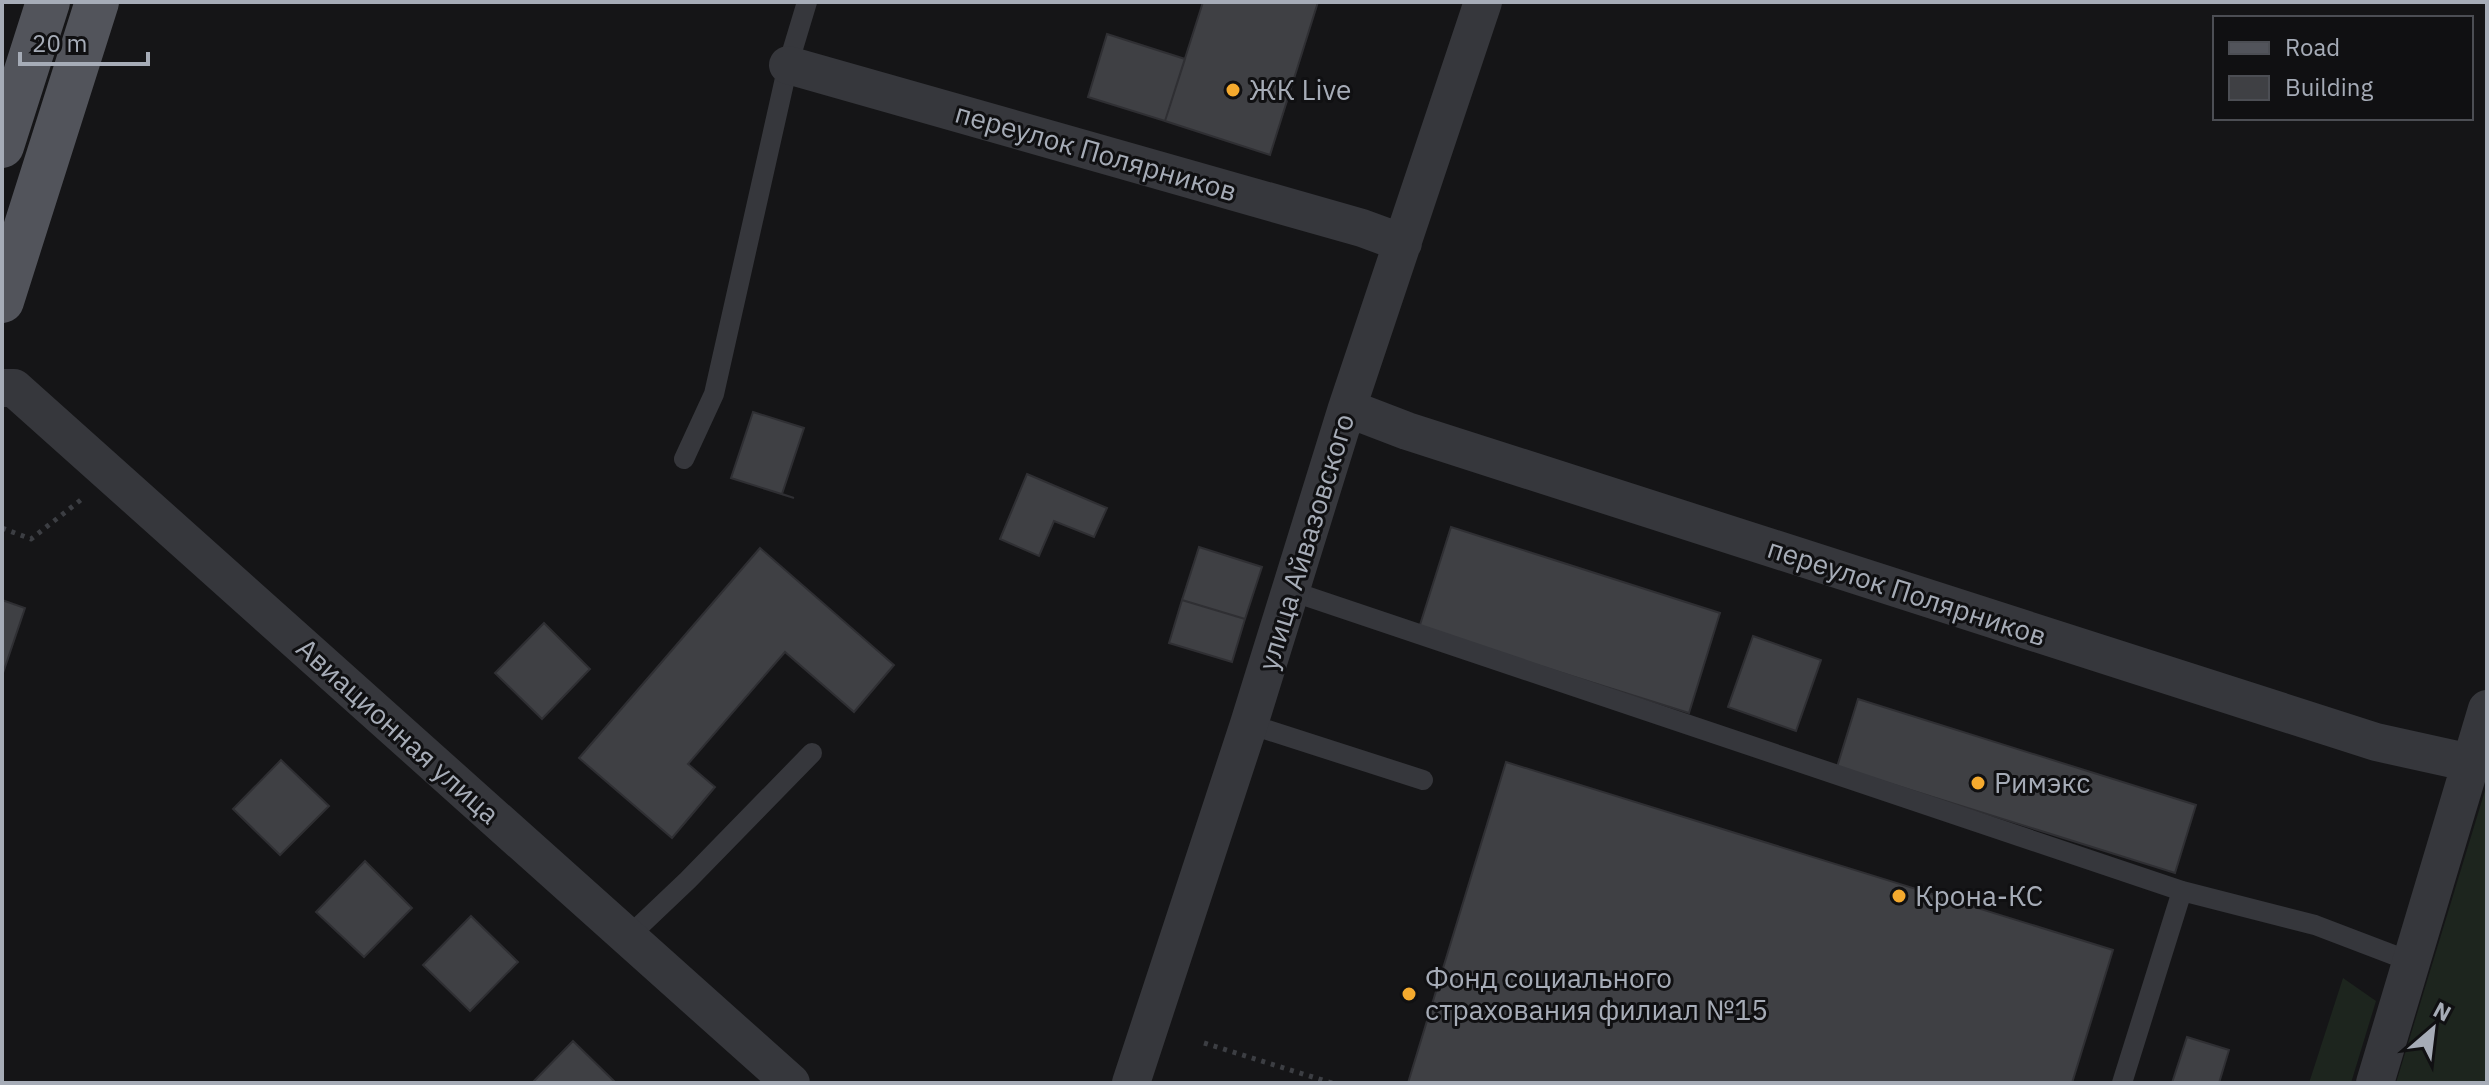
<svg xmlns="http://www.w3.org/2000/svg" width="2489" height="1085" font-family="'IBM Plex Sans',sans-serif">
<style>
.grass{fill:#1d251e}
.building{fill:#3f4044;stroke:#2f2f33;stroke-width:2}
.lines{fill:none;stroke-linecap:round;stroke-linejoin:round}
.path{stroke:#3c3e43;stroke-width:5;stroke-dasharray:4 6;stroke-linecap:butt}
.lane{stroke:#36373c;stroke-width:20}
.street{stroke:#36373c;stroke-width:38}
.primary{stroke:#52545b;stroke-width:44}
.poi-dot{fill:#f5aa2e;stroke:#101012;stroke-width:3}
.labels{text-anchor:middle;stroke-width:6;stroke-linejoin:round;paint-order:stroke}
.poi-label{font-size:28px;fill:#a6acb7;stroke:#101012;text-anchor:start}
.street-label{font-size:28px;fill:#a6acb7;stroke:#101012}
</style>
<rect width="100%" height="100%" fill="#151517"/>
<path class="grass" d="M2487 784V1083H2396Z
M2343 978 2376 1001 2351 1083H2309Z"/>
<path class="building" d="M1203 2H1318L1270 155 1165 121Z
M1107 34 1185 59 1165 121 1088 97Z
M753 412 804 428 782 494 794 498 731 478Z
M1027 474 1107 508 1094 537 1054 521 1039 556 1000 539Z
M1451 527 1720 613 1689 713 1419 628Z
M1199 547 1262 567 1245 619 1182 600Z
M760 548 894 665 854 712 785 652 688 764 715 787 672 838 579 758Z
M2 600 25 608 2 676Z
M1182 600 1245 619 1232 662 1169 643Z
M544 623 590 669 542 719 495 673Z
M1753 636 1821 660 1796 731 1728 707Z
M1858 699 2196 805 2175 873 1837 767Z
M281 760 329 806 280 855 233 809Z
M1506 762 2113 950 2072 1083H1408Z
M365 861 412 908 364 957 316 912Z
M471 916 518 962 470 1011 423 965Z
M2187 1037 2229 1050 2219 1083H2172Z
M573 1041 616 1083H532Z"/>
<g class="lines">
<path class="path" d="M2 528 31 539 82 499
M1204 1043 1332 1083"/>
<path class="lane" d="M684 459 714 394 788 65 807 2
M1291 591 2182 891 2315 925 2412 962
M1249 724 1423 780
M628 937 688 880 812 753
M2122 1083 2182 891"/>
<path class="street" d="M788 65 1362 228 1403 243
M2 388H14L791 1083
M1347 408 1407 431 2376 742 2471 763
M1131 1083 1249 724 1347 408 1483 2
M2375 1083 2487 709"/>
<path class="primary" d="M2 146 48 2
M2 301 97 2"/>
</g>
<g class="poi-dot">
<circle cx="1233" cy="90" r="8"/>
<circle cx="1978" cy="783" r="8"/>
<circle cx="1899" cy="896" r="8"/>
<circle cx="1409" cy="994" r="8"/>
</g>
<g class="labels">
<g class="poi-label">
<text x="1249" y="100">ЖК Live</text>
<text x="1994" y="793">Римэкс</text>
<text x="1915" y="906">Крона-КС</text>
<text x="1425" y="988">Фонд социального<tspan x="1425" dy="32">страхования филиал №15</tspan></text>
</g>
<g class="street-label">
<text transform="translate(1096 152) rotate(16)" y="10">переулок Полярников</text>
<text transform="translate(1306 542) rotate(-73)" y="10">улица Айвазовского</text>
<text transform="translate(1907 592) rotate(18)" y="10">переулок Полярников</text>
<text transform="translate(398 731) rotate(42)" y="10">Авиационная улица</text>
</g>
</g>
<rect width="2489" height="1085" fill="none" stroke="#a6acb7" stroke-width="8"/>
<rect x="2213" y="16" width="260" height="104" fill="#101012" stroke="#4c4e54" stroke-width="2"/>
<rect x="2229" y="42" width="40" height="12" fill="#52545b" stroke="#4c4e54" stroke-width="2"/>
<text x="2285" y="56" font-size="24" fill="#a6acb7">Road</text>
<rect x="2229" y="76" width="40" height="24" fill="#3f4044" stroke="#4c4e54" stroke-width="2"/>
<text x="2285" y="96" font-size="24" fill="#a6acb7">Building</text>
<g transform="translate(2433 1029) rotate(28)" stroke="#101012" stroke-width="6" paint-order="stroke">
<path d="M0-6L14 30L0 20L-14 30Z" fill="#a6acb7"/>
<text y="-12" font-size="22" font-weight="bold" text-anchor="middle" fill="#a6acb7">N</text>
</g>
<path d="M20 52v12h128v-12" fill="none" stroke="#a6acb7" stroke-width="4"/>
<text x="32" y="52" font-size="24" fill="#a6acb7" stroke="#101012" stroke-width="6" paint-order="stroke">20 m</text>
</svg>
